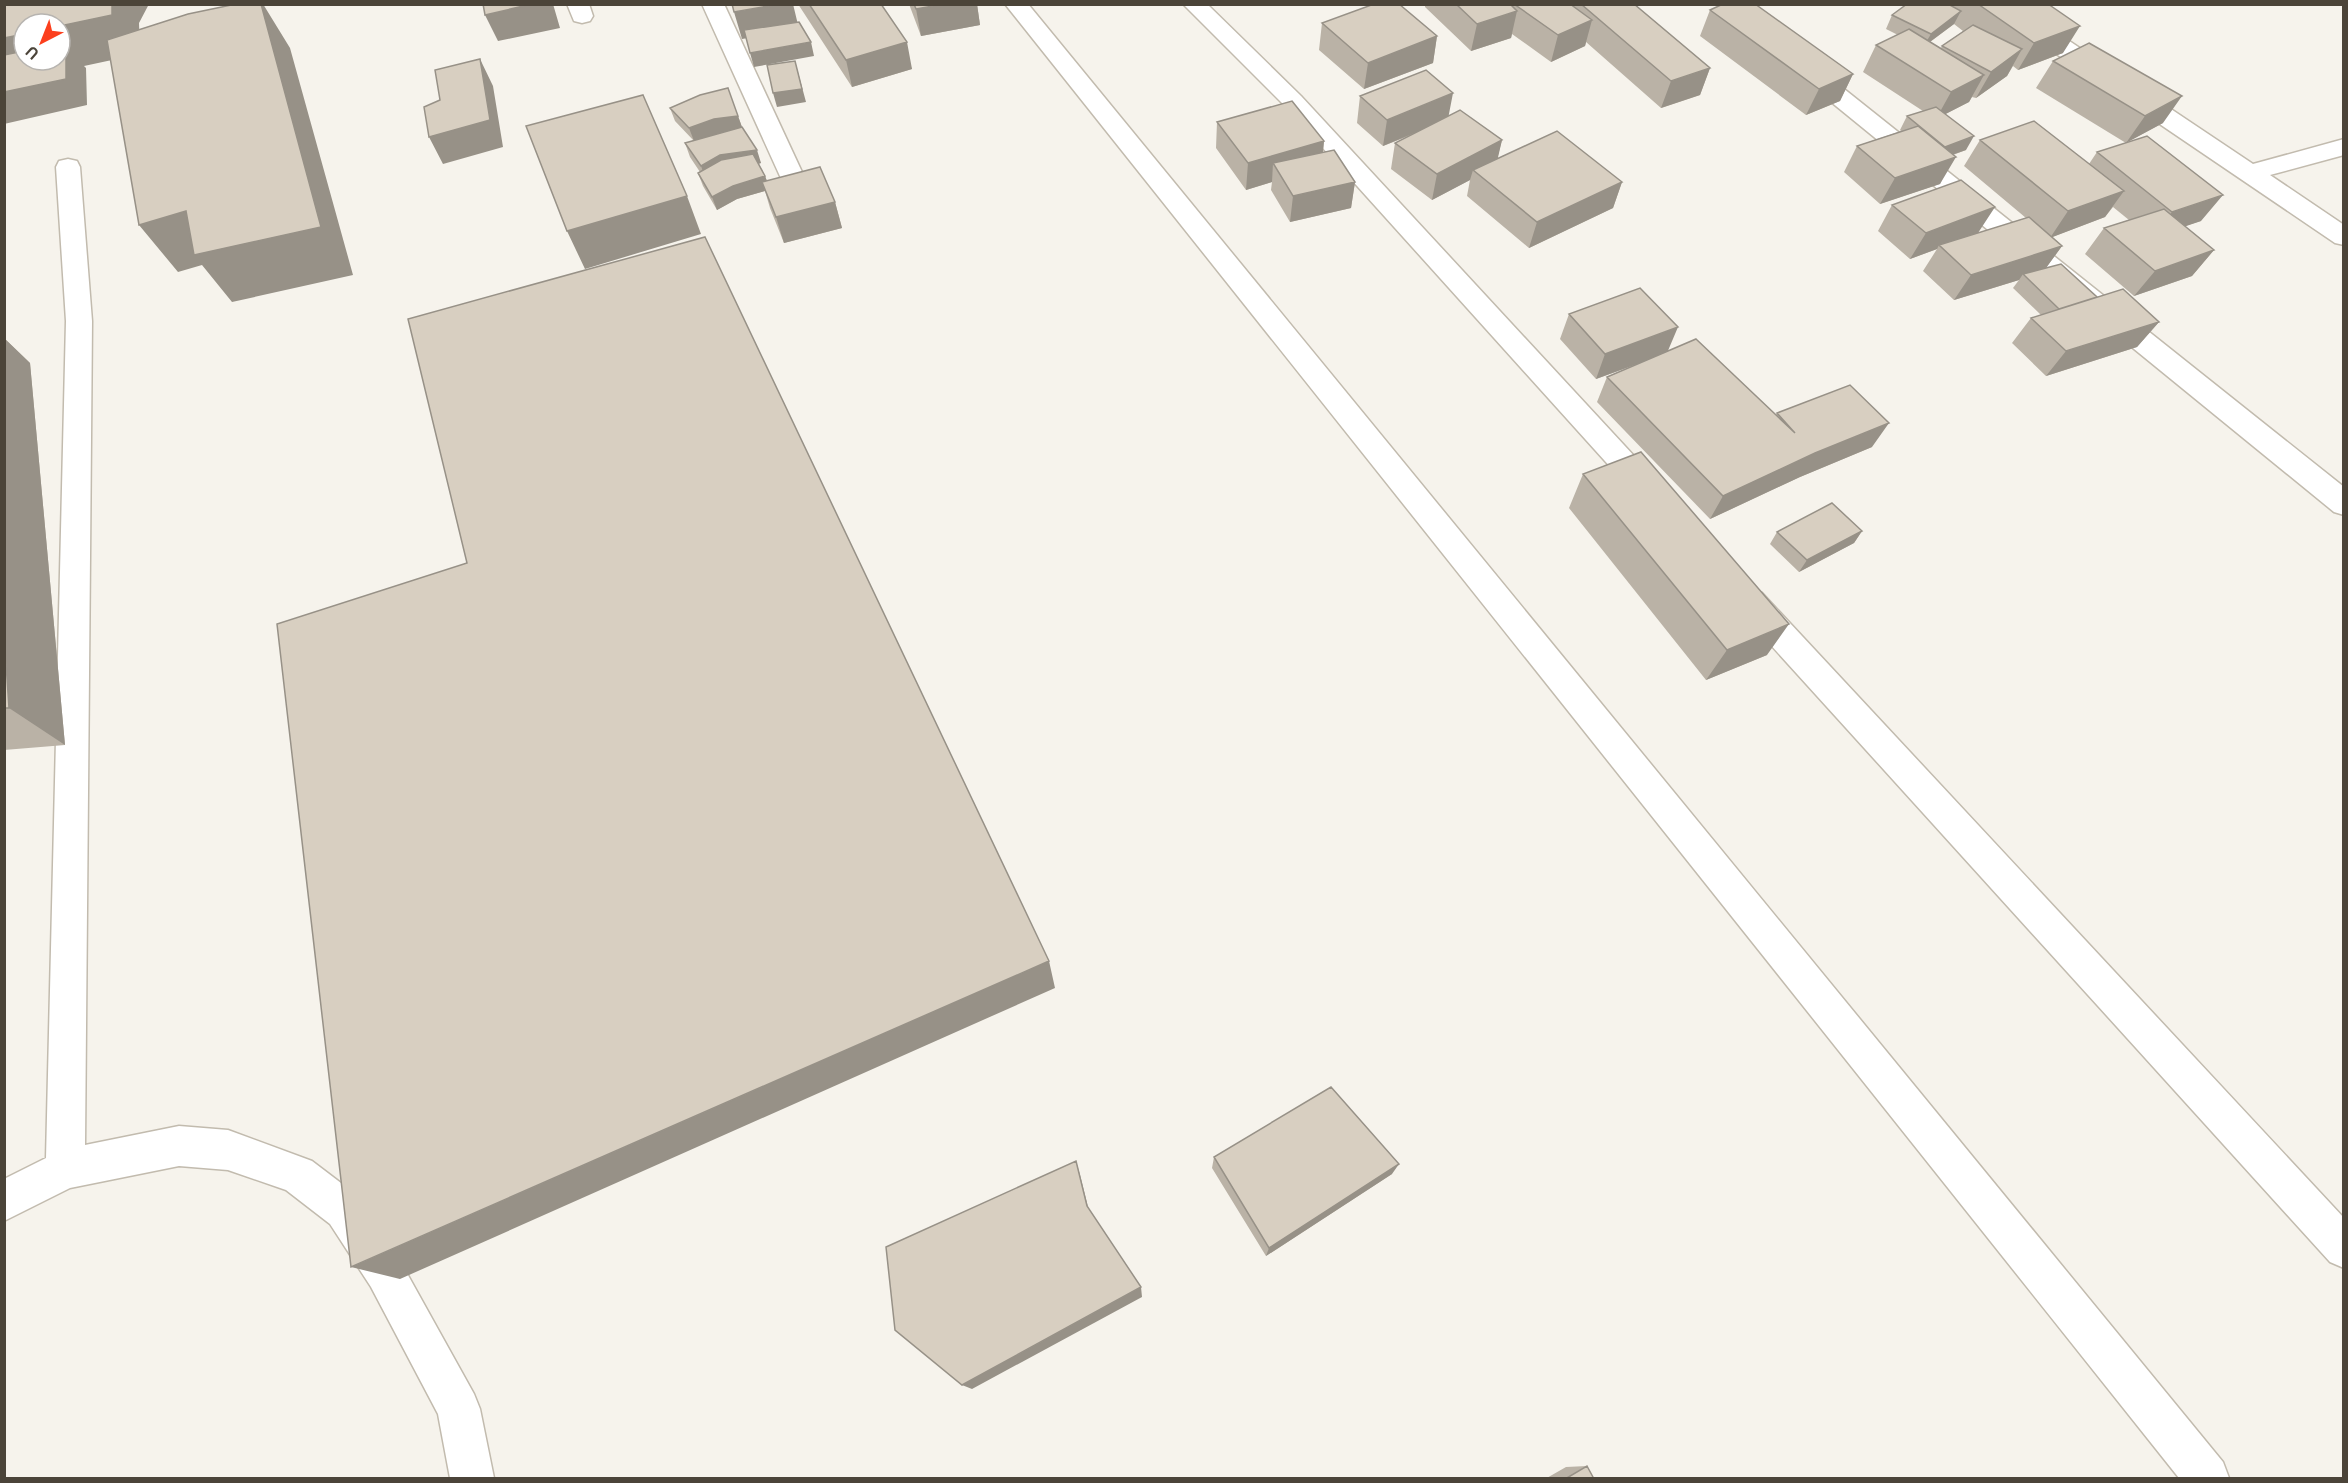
<svg xmlns="http://www.w3.org/2000/svg" width="2348" height="1483" font-family="'DM Sans',sans-serif">
<style>
.lines{fill:none;stroke-linecap:round;stroke-linejoin:round}
.minor-casing{stroke:#c2bbae;stroke-width:3}
.minor{fill:#fff;fill-rule:evenodd}
.wall{fill:#bab2a6;fill-rule:evenodd}
.shaded-wall{fill:#979187}
.building{fill:#d8cfc1;stroke:#979187;stroke-width:1.5}
</style>
<rect width="100%" height="100%" fill="#f6f3ec"/>
<g class="lines">
<defs>
<path id="minor" d="M567 4H589L593 16 590 21 582 23 574 21Z
M702 4H724L808 185 805 191 796 193 787 191 784 185Z
M1005 4H1028L2223 1462 2229 1478H2179Z
M1183 4H1207L1301 96 1661 485 1666 493 1661 501 1651 504 1641 501 1285 106Z
M1987 4H2014L2253 164 2344 139V155L2270 175 2344 225V245L2335 243 1990 9Z
M1806 63 1814 65 2344 487V515L2334 512 1798 75 1795 70 1798 65Z
M68 159 77 161 80 167 92 321 85 1145 179 1126 228 1130 312 1161 358 1196 399 1259 474 1394 480 1409 494 1478H450L438 1414 371 1287 330 1224 286 1190 228 1170 179 1166 70 1188 4 1221V1179L46 1158 66 321 56 167 59 161Z
M1751 589 1762 593 2344 1218V1268L2330 1262 1740 611 1736 602 1740 593Z"/>
</defs>
<use href="#minor" class="minor-casing"/>
<use href="#minor" class="minor"/>
</g>
<path class="wall" d="M798 4H881L912 69 852 87Z
M909 4H977L980 25 921 36Z
M1425 4H1510L1511 5V4H1634L1710 68 1700 95 1661 108 1586 42 1585 46 1551 62 1512 34 1511 38 1471 51 1425 7Z
M1950 4H2048L2063 53 2018 70 2013 66 2007 76 1976 98 1972 97 1969 102 1945 114 1966 150 1953 155 1940 184 1880 204 1844 172 1857 146 1901 131 1900 130 1907 116 1923 111 1863 72 1876 45 1898 35 1886 29 1892 15ZM1954 24 1963 31 1942 46 1941 48 1930 42Z
M1710 10 1853 74 1840 101 1806 115 1700 36Z
M1322 23 1437 36 1433 63 1364 89 1319 50Z
M2053 61 2163 123 2127 142 2201 221 2185 226 2214 250 2192 276 2134 296 2085 254 2104 228 2129 220 2113 207 2105 217 2052 237 2062 246 2046 268 2097 297 2159 322 2137 347 2046 376 2012 343 2031 318 2041 315 2013 288 2019 280 1954 300 1923 271 1937 249 1910 259 1878 231 1892 205 1978 233 2026 218 1964 166 1980 140 2089 164 2097 152 2126 143 2036 88Z
M1360 96 1449 115 1502 140 1497 159 1622 182 1613 208 1529 248 1467 196 1470 180 1432 200 1391 169 1395 143 1414 134 1383 146 1357 123Z
M670 108 738 116 742 127 761 163 759 164 765 176 767 181 835 202 842 228 784 243 770 208 765 191 737 199 717 210 703 186 698 173 700 172 690 157 685 143 694 141 675 121Z
M1217 122 1324 141 1323 153 1355 182 1351 208 1290 222 1271 190 1272 182 1246 190 1216 148Z
M1569 314 1668 351 1776 415 1777 413 1872 447 1800 477 1710 519 1597 402 1607 377 1643 362 1596 379 1560 339Z
M4 338 30 363 65 745 4 750Z
M1583 474 1767 655 1706 680 1569 508Z
M1862 531 1854 543 1799 572 1770 544 1777 532Z
M1214 1157 1392 1174 1266 1256 1212 1168Z
M1587 1466 1594 1479H1545L1566 1467Z"/>
<path class="shaded-wall" d="M112 4H149L139 23 140 54 84 66 86 68 87 105 4 124V38L24 34V60H60V26Z
M261 4H263L290 48 353 275 232 302 202 265 178 272 139 225 186 211Z
M532 4H553L560 28 498 41 485 15Z
M780 4H793L799 29 742 39 734 12Z
M944 4H977L980 25 921 36 916 9Z
M1517 11 1511 38 1471 51 1477 24Z
M1961 11 1954 24 1923 47 1931 34Z
M1592 20 1585 46 1551 62 1558 35Z
M2080 26 2063 53 2018 70 2034 43Z
M1437 36 1433 63 1364 89 1368 63Z
M811 42 814 56 754 67 750 53Z
M907 42 912 69 852 87 846 60Z
M2022 49 2007 76 1976 98 1991 72Z
M480 59 493 86 503 147 443 164 429 137Z
M795 61 806 102 777 107 773 93Z
M1710 68 1700 95 1661 108 1671 81Z
M1853 74 1840 101 1806 115 1819 89Z
M1984 75 1969 102 1936 119 1951 92Z
M1453 93 1448 119 1383 146 1387 120Z
M2182 96 2163 123 2126 143 2145 116Z
M738 116 743 130 694 141 689 128 714 119Z
M1974 136 1966 150 1937 160 1945 147Z
M1502 140 1496 166 1473 170 1470 180 1432 200 1437 174Z
M1324 141 1321 168 1273 163 1272 182 1246 190 1248 163Z
M757 150 761 163 725 169 706 180 701 166 720 155Z
M1956 157 1940 184 1880 204 1895 178Z
M765 176 770 189 762 182 765 191 737 199 717 210 712 197 733 186Z
M1355 182 1351 208 1290 222 1293 196Z
M1622 182 1613 208 1529 248 1537 222Z
M2124 191 2105 217 2050 238 2068 211Z
M2223 195 2201 221 2151 238 2172 212Z
M687 196 701 234 585 269 567 231Z
M835 202 842 228 784 243 776 217Z
M1995 207 1978 233 1939 245 1937 249 1910 259 1926 233Z
M2062 246 2043 272 2023 274 2019 280 1954 300 1971 275Z
M2214 250 2192 276 2134 296 2155 271Z
M2159 322 2137 347 2046 376 2066 351Z
M1678 327 1667 353 1596 379 1605 354Z
M4 338 30 363 65 745 9 708 4 634Z
M1889 423 1872 447 1800 477 1710 519 1723 496 1815 453Z
M1862 531 1854 543 1799 572 1807 560Z
M1789 624 1767 655 1706 680 1727 650Z
M1049 961 1055 988 400 1279 351 1267Z
M1076 1161 1080 1175 1091 1219 1087 1206Z
M1399 1164 1392 1174 1266 1256 1269 1248Z
M1141 1287 1142 1297 972 1389 962 1385Z"/>
<path class="building" d="M4 4H112V15L60 26V24H24V34L4 38Z
M236 4H261L321 227 194 255 186 211 139 225 107 40 188 14Z
M483 4H532L485 15Z
M732 4H780L734 12Z
M809 4H881L907 42 846 60Z
M914 4H944L916 9Z
M1374 4H1399L1437 36 1368 63 1322 23Z
M1456 4H1510L1517 11 1477 24Z
M1514 4H1570L1592 20 1558 35Z
M1581 4H1634L1710 68 1671 81Z
M1723 4H1755L1853 74 1819 89 1710 10Z
M1907 4H1948L1961 11 1931 34 1892 15Z
M1978 4H2048L2080 26 2034 43Z
M799 22 811 42 750 53 744 30Z
M1973 25 2022 49 1991 72 1942 46Z
M1909 29 1984 75 1951 92 1876 45Z
M66 42V79L4 92V55L24 51V60H60V43Z
M2089 43 2182 96 2145 116 2053 61Z
M480 59 490 120 429 137 424 107 440 100 435 70Z
M795 61 802 89 773 93 767 65Z
M1426 70 1453 93 1387 120 1360 96Z
M728 88 738 116 714 119 689 128 670 108 700 95Z
M643 95 687 196 567 231 526 126Z
M1292 101 1324 141 1248 163 1217 122Z
M1936 107 1974 136 1945 147 1907 116Z
M1460 110 1502 140 1437 174 1395 143Z
M2034 121 2124 191 2068 211 1980 140Z
M1918 126 1956 157 1895 178 1857 146Z
M742 127 757 150 720 155 701 166 685 143Z
M1557 131 1622 182 1537 222 1473 170Z
M2147 136 2223 195 2172 212 2097 152Z
M1334 150 1355 182 1293 196 1273 163Z
M753 154 765 176 733 186 712 197 698 173 721 160Z
M820 167 835 202 776 217 762 182Z
M1961 180 1995 207 1926 233 1892 205Z
M2164 209 2214 250 2155 271 2104 228Z
M2029 217 2062 246 1971 275 1939 245Z
M705 237 1049 961 351 1267 277 624 467 563 408 319Z
M2061 264 2097 297 2059 309 2023 274Z
M1640 288 1678 327 1605 354 1569 314Z
M2123 289 2159 322 2066 351 2031 318Z
M1696 339 1795 433 1777 413 1850 385 1889 423 1815 453 1723 496 1607 377Z
M1641 452 1789 624 1727 650 1583 474Z
M1832 503 1862 531 1807 560 1777 532Z
M4 634 9 708H4Z
M1331 1087 1399 1164 1269 1248 1214 1157Z
M1076 1161 1087 1206 1141 1287 962 1385 895 1330 886 1247Z
M1587 1466 1594 1479H1565Z"/>
<rect width="2348" height="1483" fill="none" stroke="#4b4439" stroke-width="12"/>
<g transform="translate(42 42) rotate(222)"><circle r="28" fill="#ffffff" stroke="#b7b4b0" stroke-width="1.5"/>
<path d="M0-4.5L10 22L0 15L-10 22Z" fill="#fc3f1d"/>
<text y="-9" font-size="16" font-weight="bold" text-anchor="middle" fill="#4b4439">U</text>
</g>
</svg>
